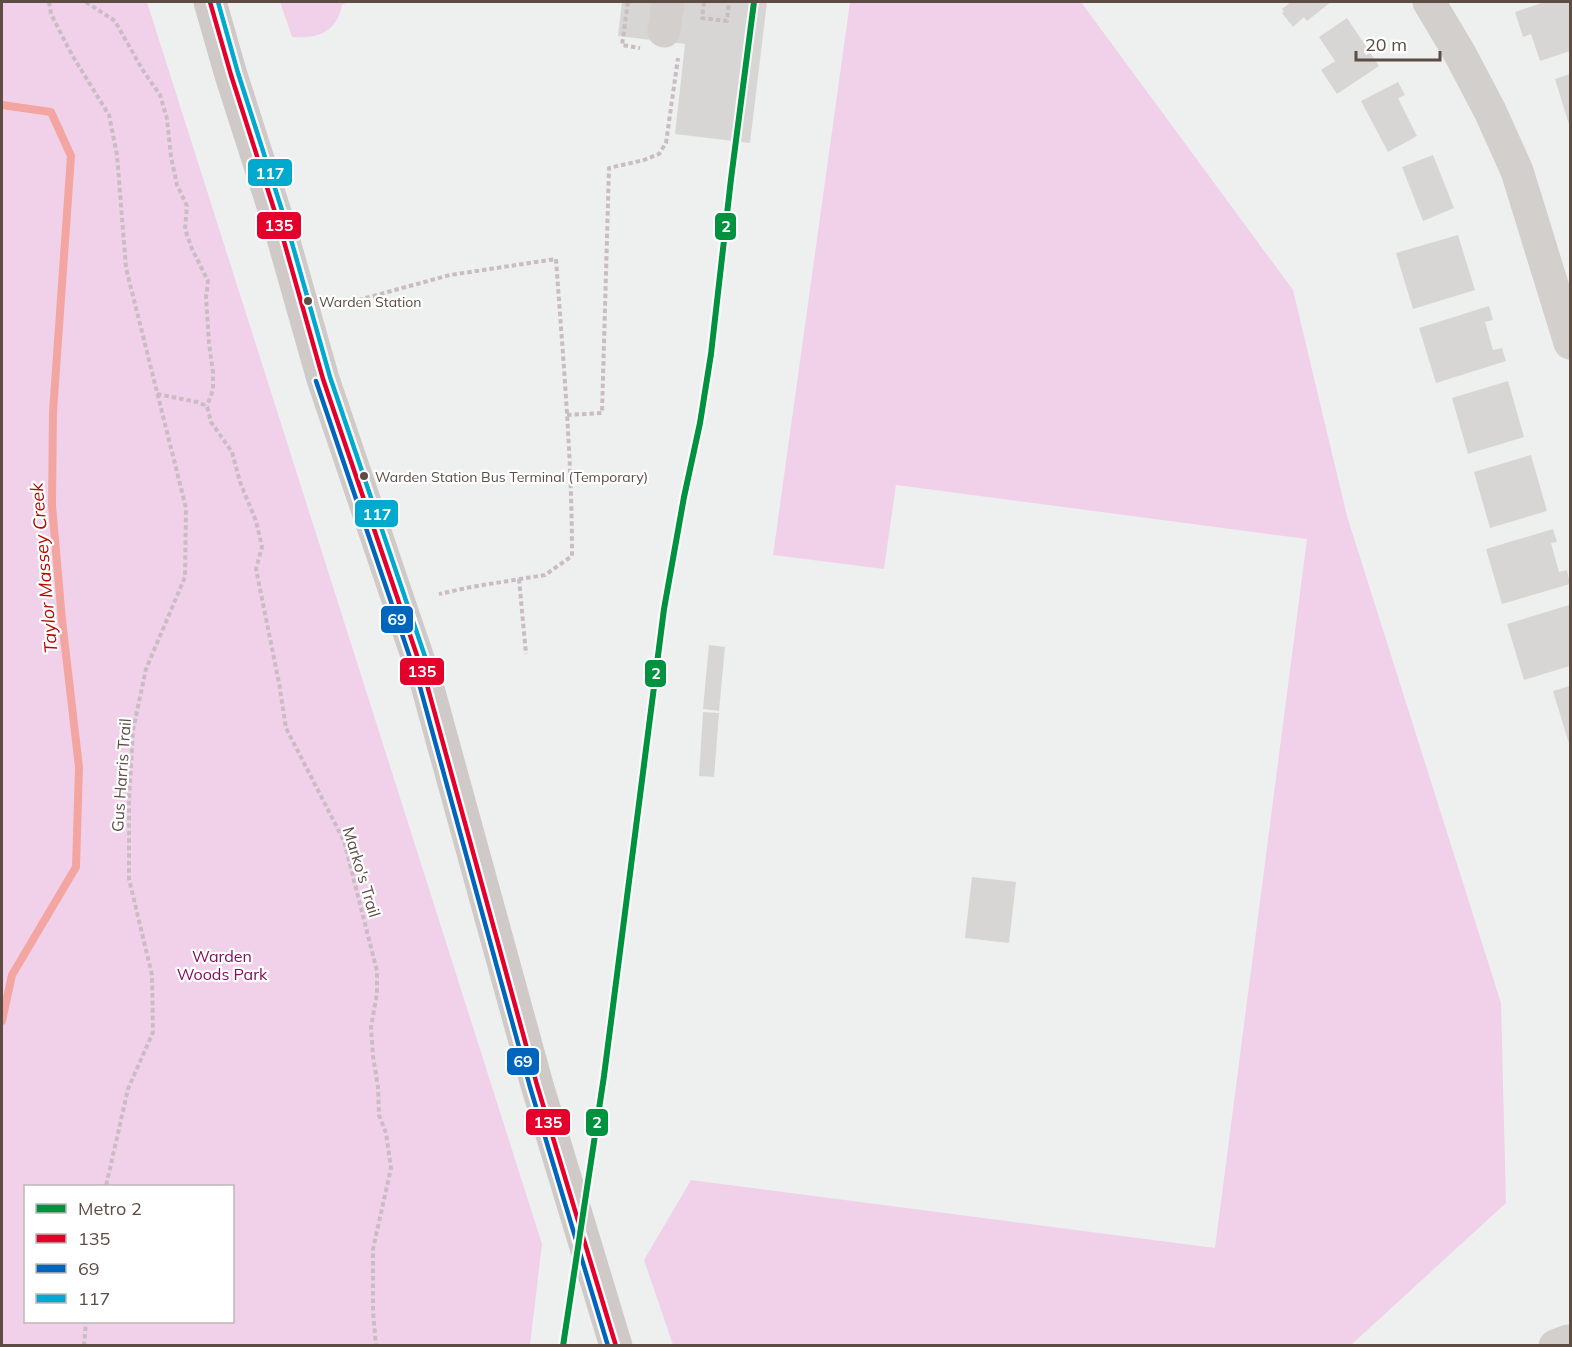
<svg xmlns="http://www.w3.org/2000/svg" width="1572" height="1347" font-family="Mulish,sans-serif">
<style>
.green{fill:#f1d1ea;fill-rule:evenodd}
.lines{fill:none;stroke-linecap:round;stroke-linejoin:round}
.stream{stroke:#f3a6a1;stroke-width:8}
.building{fill:#d7d6d5}
.path{stroke:#cabcc3;stroke-width:4;stroke-dasharray:4.5 3;stroke-linecap:butt}
.minor{stroke:#d3cfcd;stroke-width:33}
.major{stroke:#cfcac7;stroke-width:33}
.bus-1-casing{stroke:#fff;stroke-width:9}
.bus-2-casing{stroke:#fff;stroke-width:9}
.bus-3-casing{stroke:#fff;stroke-width:9}
.bus-1{stroke:#e4002b;stroke-width:4.5}
.bus-2{stroke:#0065bd;stroke-width:4.5}
.bus-3{stroke:#00a9ce;stroke-width:4.5}
.metro-1-casing{stroke:#fff;stroke-width:10}
.metro-1{stroke:#00923f;stroke-width:6}
.bus-dot{fill:#5d4c44;stroke:#fff;stroke-width:2}
.labels{text-anchor:middle;stroke-width:4.5;stroke-linejoin:round;paint-order:stroke}
.bus-label{font-size:14px;fill:#5d4c44;stroke:#fff;text-anchor:start}
.street-label{font-size:16px;fill:#5d4c44;stroke:#fff}
.park-label{font-size:16px;fill:#860d5c;stroke:#fff}
.water-label{font-size:18px;font-style:italic;fill:#b40a00;stroke:#fff}
.line-badge{stroke:#fff;stroke-width:2}
.badge-label{font-size:16px;text-anchor:middle;font-weight:bold;fill:#fff}
</style>
<rect width="100%" height="100%" fill="#eef0ef"/>
<path class="green" d="M2 2H147L542 1244 530 1345H2ZM232 1186V1322H26V1186Z
M280 2H346V3L342 5C337 32 318 39 292 37Z
M850 2H1081L1293 290 1347 516 1501 1003 1506 1203 1351 1345H673L644 1260 691 1180 1215 1248 1307 539 896 485 884 569 773 555Z"/>
<g class="lines">
<path class="stream" d="M2 105 51 112 71 156 53 412 52 505 62 620 79 767 76 867 12 975 2 1021"/>
</g>
<path class="building" d="M622 2H767L750 143 675 134 685 44 618 36Z
M1291 2H1331L1307 21 1304 17 1293 27 1282 13 1284 12 1282 9Z
M1545 2H1570V51L1540 61 1531 34 1523 37 1515 12Z
M1347 18 1379 66 1337 94 1321 70 1335 61 1319 37Z
M1570 74V128L1555 79Z
M1398 82 1405 95 1398 98 1417 136 1388 152 1361 101Z
M1433 155 1454 208 1423 221 1402 167Z
M1458 235 1475 290 1413 309 1396 253Z
M1489 306 1493 320 1485 322 1493 350 1502 348 1506 361 1436 383 1419 328Z
M1508 381 1524 437 1468 454 1452 398Z
M1531 455 1547 511 1490 528 1474 472Z
M1553 529 1557 542 1551 543 1559 572 1567 570 1570 584 1502 604 1486 549Z
M1569 605 1570 611V666L1524 680 1507 624Z
M709 645 725 647 719 711 703 709Z
M1570 686V747L1553 691Z
M703 712 719 713 714 777 699 776Z
M972 877 1016 882 1009 943 965 938Z"/>
<g class="lines">
<path class="path" d="M49 2 51 14 72 55 109 115 117 155 126 268 186 508 185 577 146 669 133 730 129 799V879L152 975 153 1032 128 1089 106 1186
M86 2 115 21 142 69 160 95 167 119 171 157 177 185 187 206 185 229 192 249 208 281 206 297 209 343 213 372V390L207 406
M628 2 622 45 640 48
M704 2 702 18 727 21 729 2
M351 302 450 275 556 259C563 358 572 457 572 556L545 575 471 587 439 594
M157 394 197 402 207 406 211 422 232 452 240 482 256 521 262 547 256 569 279 683 286 728 344 841 377 971V993L371 1027 373 1056 378 1087 379 1115 386 1133 391 1168 373 1249V1311L376 1346
M567 415 602 413 609 168 644 160 659 154 666 143 678 58
M519 579 526 654
M84 1346 86 1322"/>
<path class="minor" d="M1429 2 1460 54 1490 111 1517 171 1570 343
M664 31 668 2
M1555 1346 1568 1341 1569 1346"/>
<path class="major" d="M210 2 231 75 281 231 323 379 427 685 537 1085 616 1346"/>
<defs>
<path id="bus-1" d="M210 2 231 75 281 231 323 379 427 685 537 1085 616 1346"/>
<path id="bus-2" d="M316 381 420 687 530 1087 608 1346"/>
<path id="bus-3" d="M218 2 238 73 288 229 330 377 434 683"/>
</defs>
<use href="#bus-1" class="bus-1-casing"/>
<use href="#bus-2" class="bus-2-casing"/>
<use href="#bus-3" class="bus-3-casing"/>
<use href="#bus-1" class="bus-1"/>
<use href="#bus-2" class="bus-2"/>
<use href="#bus-3" class="bus-3"/>
<defs>
<path id="metro-1" d="M563 1346 604 1076 664 609 684 497 700 423 711 354 731 179 754 2"/>
</defs>
<use href="#metro-1" class="metro-1-casing"/>
<use href="#metro-1" class="metro-1"/>
</g>
<g class="bus-dot">
<circle cx="308" cy="301" r="5"/>
<circle cx="364" cy="476" r="5"/>
</g>
<g class="labels">
<g class="bus-label">
<text x="319" y="307">Warden Station</text>
<text x="375" y="482">Warden Station Bus Terminal (Temporary)</text>
</g>
<g class="street-label">
<text transform="translate(121 775) rotate(-86)" y="6">Gus Harris Trail</text>
<text transform="translate(362 872) rotate(73)" y="6">Marko's Trail</text>
</g>
<g class="park-label">
<text x="222" y="962">Warden<tspan x="222" dy="18">Woods Park</tspan></text>
</g>
<g class="water-label">
<text transform="translate(44 568) rotate(-95)" y="6">Taylor Massey Creek</text>
</g>
</g>
<g class="line-badge">
<rect x="247" y="158" width="46" height="29" rx="6" fill="#00a9ce"/>
<rect x="256" y="211" width="46" height="29" rx="6" fill="#e4002b"/>
<rect x="714" y="212" width="23" height="29" rx="6" fill="#00923f"/>
<rect x="354" y="499" width="45" height="29" rx="6" fill="#00a9ce"/>
<rect x="380" y="605" width="34" height="29" rx="6" fill="#0065bd"/>
<rect x="399" y="657" width="46" height="29" rx="6" fill="#e4002b"/>
<rect x="644" y="659" width="23" height="29" rx="6" fill="#00923f"/>
<rect x="506" y="1047" width="34" height="29" rx="6" fill="#0065bd"/>
<rect x="525" y="1108" width="46" height="28" rx="6" fill="#e4002b"/>
<rect x="585" y="1108" width="24" height="29" rx="6" fill="#00923f"/>
</g>
<g class="badge-label">
<text x="270" y="179">117</text>
<text x="279" y="231">135</text>
<text x="726" y="232">2</text>
<text x="377" y="520">117</text>
<text x="397" y="625">69</text>
<text x="422" y="677">135</text>
<text x="656" y="679">2</text>
<text x="523" y="1067">69</text>
<text x="548" y="1128">135</text>
<text x="597" y="1128">2</text>
</g>
<rect width="1572" height="1347" fill="none" stroke="#5d4c44" stroke-width="6"/>
<rect x="24" y="1185" width="210" height="138" fill="#ffffff" stroke="#beb7b4" stroke-width="1.5"/>
<rect x="36" y="1204" width="30" height="9" fill="#00923f" stroke="#beb7b4" stroke-width="1.5"/>
<text x="78" y="1215" font-size="18" fill="#5d4c44">Metro 2</text>
<rect x="36" y="1234" width="30" height="9" fill="#e4002b" stroke="#beb7b4" stroke-width="1.5"/>
<text x="78" y="1245" font-size="18" fill="#5d4c44">135</text>
<rect x="36" y="1264" width="30" height="9" fill="#0065bd" stroke="#beb7b4" stroke-width="1.5"/>
<text x="78" y="1275" font-size="18" fill="#5d4c44">69</text>
<rect x="36" y="1294" width="30" height="9" fill="#00a9ce" stroke="#beb7b4" stroke-width="1.5"/>
<text x="78" y="1305" font-size="18" fill="#5d4c44">117</text>
<path d="M1356 51v9h84v-9" fill="none" stroke="#5d4c44" stroke-width="3"/>
<text x="1365" y="51" font-size="18" fill="#5d4c44" stroke="#ffffff" stroke-width="4.5" paint-order="stroke">20 m</text>
</svg>
